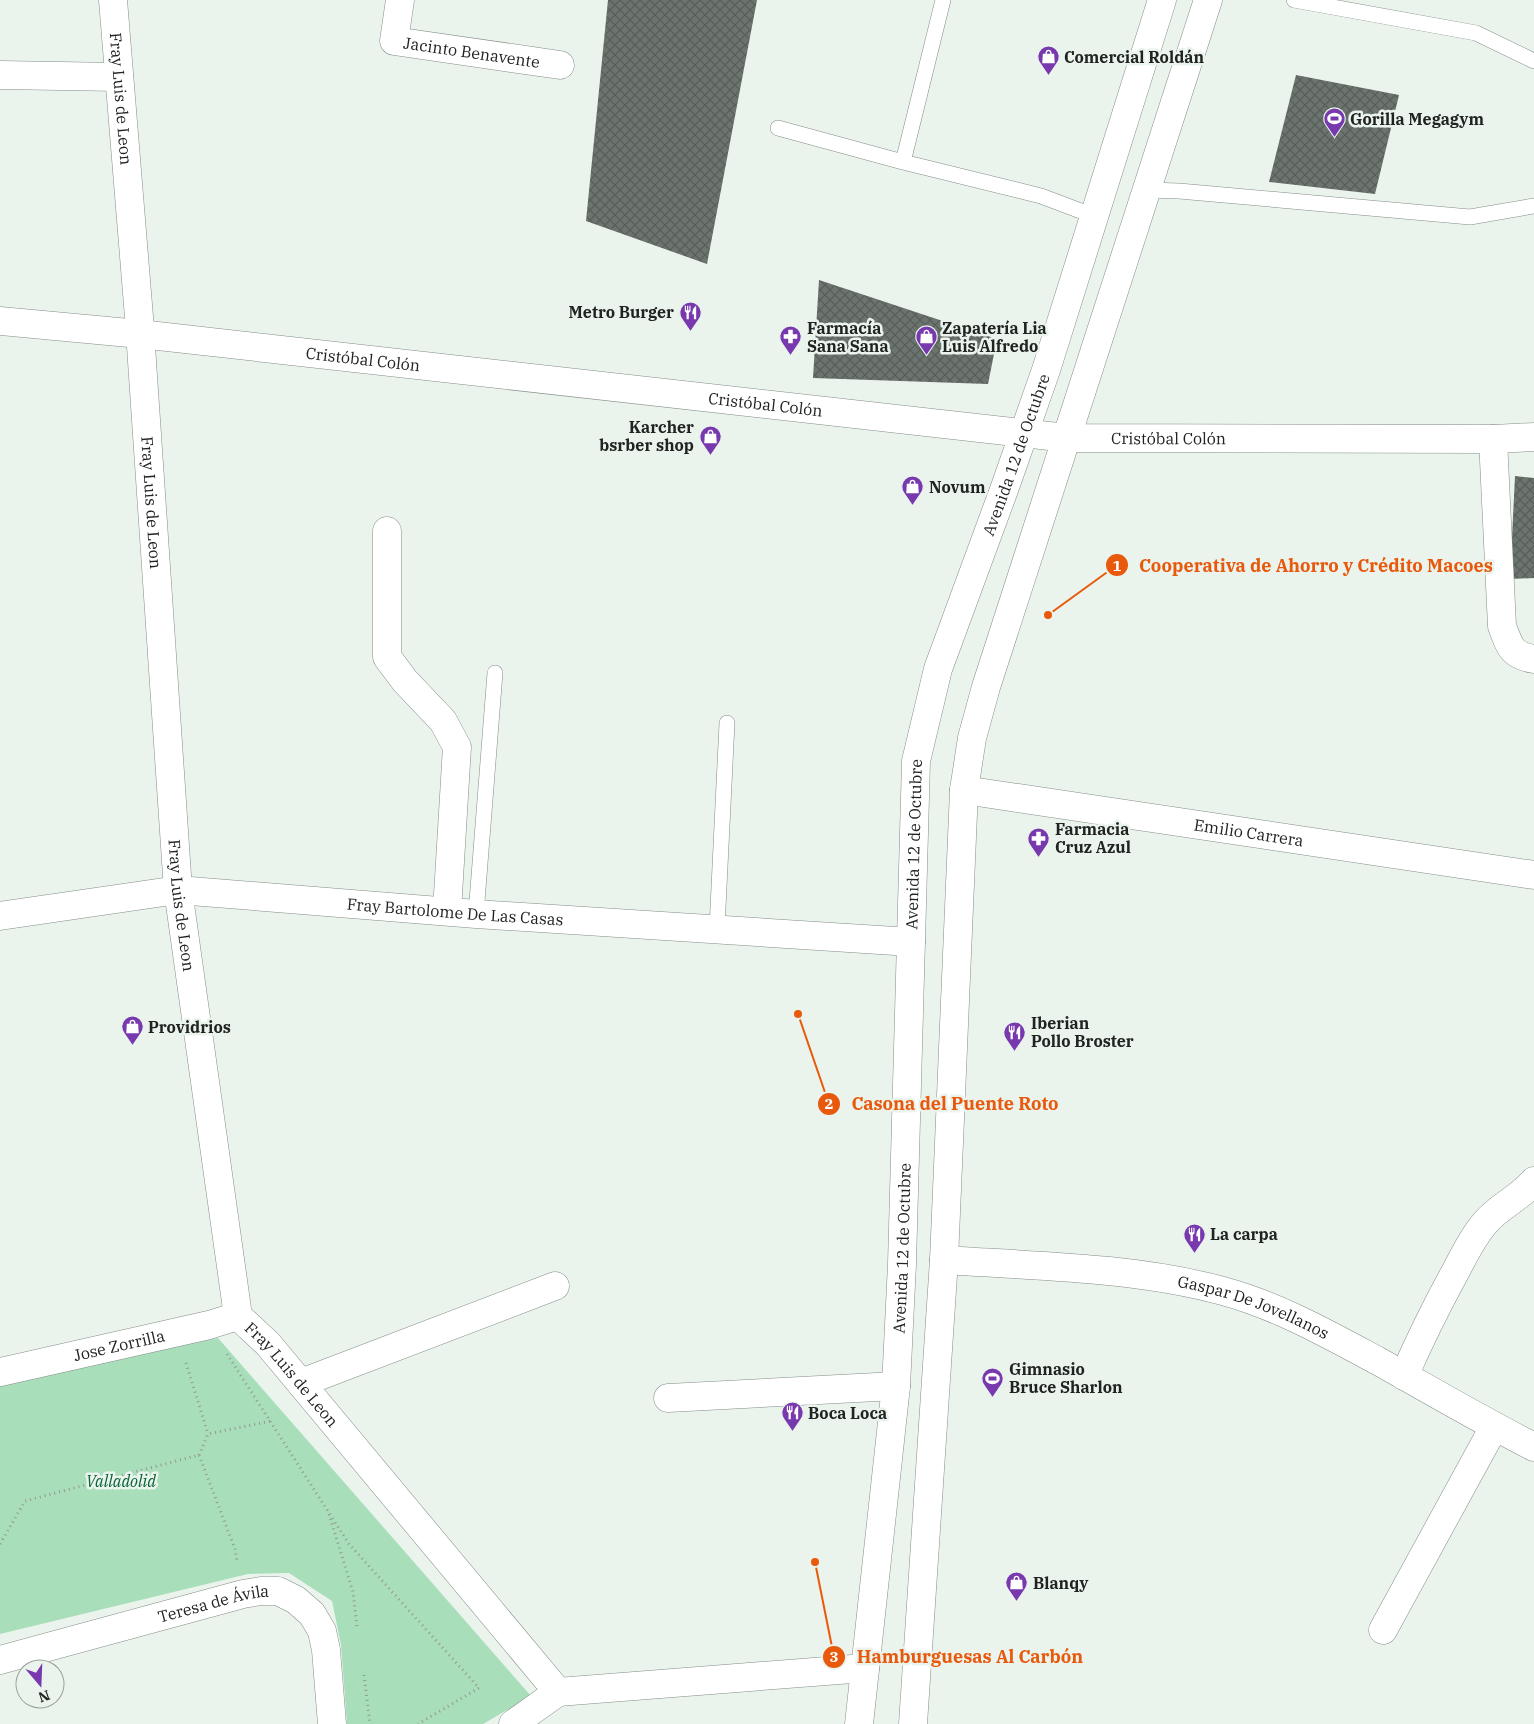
<svg xmlns="http://www.w3.org/2000/svg" width="1534" height="1724" font-family="'IBM Plex Serif',serif">
<style>
.green{fill:#a9debb}
.building{fill:url(#building-cross-hatch)}
.lines{fill:none;stroke-linecap:round;stroke-linejoin:round}
.service-casing{stroke:#848d87;stroke-width:16}
.minor-casing{stroke:#848d87;stroke-width:29}
.secondary-casing{stroke:#848d87;stroke-width:29}
.path{stroke:#929994;stroke-width:3;stroke-dasharray:1 4;stroke-linecap:butt}
.service{stroke:#fff;stroke-width:15}
.minor{stroke:#fff;stroke-width:28}
.secondary{stroke:#fff;stroke-width:28}
.labels{text-anchor:middle;stroke-width:5;stroke-linejoin:round;paint-order:stroke}
.street-label{font-size:16px;fill:#202321;stroke:#eaf4ed}
.poi-label{font-size:16px;font-weight:bold;fill:#202321;stroke:#eaf4ed;text-anchor:start}
.park-label{font-size:16px;font-style:italic;fill:#096237;stroke:#eaf4ed}
.leader{fill:none;stroke:#e8590c;stroke-width:2}
.callout-dot{fill:#e8590c;stroke:#eaf4ed;stroke-width:2}
.mark-label{font-size:15px;text-anchor:middle;font-weight:bold;fill:#fff}
.callout-label{font-size:18px;text-anchor:middle;font-weight:bold;fill:#e8590c;stroke:#eaf4ed;stroke-width:5;stroke-linejoin:round;paint-order:stroke}
</style>
<defs>
<pattern id="building-cross-hatch" width="8" height="8" patternUnits="userSpaceOnUse" patternTransform="scale(1.25)"><rect width="8" height="8" fill="#6b746e"/><path d="M0 0l8 8M0 8l8-8" fill="none" stroke="#585f5a"/></pattern>
</defs>
<rect width="100%" height="100%" fill="#eaf4ed"/>
<path class="green" d="M218 1338 531 1696 483 1724H347L341 1645 332 1601 289 1573 248 1574 0 1634V1382Z"/>
<path class="building" d="M608 0H757L707 264 586 221Z
M1296 75 1399 95 1375 194 1269 182Z
M819 280 997 339 988 384 813 378Z
M1515 476 1534 478V578L1510 579Z"/>
<g class="lines">
<defs>
<path id="service" d="M1294 0 1476 33 1534 61
M778 128 903 162 1041 196 1094 216
M903 162 943 0
M1148 190 1179 191 1470 217 1534 206
M476 914 495 673
M717 928 727 723"/>
<g id="minor">
<path id="s1" d="M113 0 139 317 178 890 238 1316 268 1344 558 1692"/>
<path id="s2" d="M400 0 394 41 560 65"/>
<path d="M0 75 119 77"/>
<path id="s3" d="M0 321 140 334 1067 438 1493 439 1534 437"/>
<path d="M1493 439 1502 626C1510 647 1511 655 1534 659"/>
<path d="M387 531V657L405 681 443 721 457 747 447 911"/>
<path id="s4" d="M964 790 1534 875"/>
<path id="s5" d="M0 916 178 890 476 914 911 942"/>
<path id="s6" d="M944 1260C1035 1266 1135 1267 1223 1291 1278 1306 1328 1334 1378 1361 1430 1390 1481 1420 1534 1447"/>
<path id="s7" d="M0 1372 209 1325 238 1316"/>
<path d="M1404 1376C1419 1342 1435 1309 1453 1276 1463 1258 1471 1239 1485 1223 1499 1206 1520 1198 1534 1181"/>
<path d="M301 1383 555 1286"/>
<path d="M668 1398 896 1386"/>
<path d="M1383 1630 1494 1427"/>
<path id="s8" d="M0 1660 243 1594 261 1591H278L296 1600 312 1614 322 1631 326 1650 332 1724"/>
<path d="M558 1692 865 1668"/>
<path d="M513 1724 558 1692"/>
</g>
<g id="secondary">
<path id="s9" d="M859 1724 896 1386 902 1264 916 761 938 669 1005 487 1046 370 1162 0"/>
<path d="M913 1724 944 1260 964 790 972 738 986 687 1208 0"/>
</g>
</defs>
<use href="#service" class="service-casing"/>
<use href="#minor" class="minor-casing"/>
<use href="#secondary" class="secondary-casing"/>
<path class="path" d="M227 1354 349 1544 479 1688 418 1724
M186 1363 208 1434
M199 1455 208 1434 271 1421
M329 1514 353 1592 357 1627
M0 1544 25 1501 199 1455 235 1549 237 1561
M364 1675 370 1724"/>
<use href="#service" class="service"/>
<use href="#minor" class="minor"/>
<use href="#secondary" class="secondary"/>
</g>
<defs>
<symbol id="shop-pin" viewBox="-11 -11 22 30"><path d="M0 17L-7.5 6A9.5 9.5 0 1 1 7.5 6Z" fill="#7839af" stroke="#eaf4ed"/><path d="M-5-2.5h2.3a2.7 3.5 0 0 1 5.4 0H5L5.5 6h-11ZM-1.5-2.5h3a1.5 2.3 0 0 0-3 0Z" fill="#fff"/></symbol>
<symbol id="stadium-pin" viewBox="-11 -11 22 30"><path d="M0 17L-7.5 6A9.5 9.5 0 1 1 7.5 6Z" fill="#7839af" stroke="#eaf4ed"/><path d="M0-5a6.5 5 0 1 0 0 10a6.5 5 0 1 0 0-10ZM-3.5-1.8h7v3.6h-7Z" fill="#fff"/></symbol>
<symbol id="restaurant-pin" viewBox="-11 -11 22 30"><path d="M0 17L-7.5 6A9.5 9.5 0 1 1 7.5 6Z" fill="#7839af" stroke="#eaf4ed"/><path d="M-5-6h1v4h1v-4h1v4h1v-4h1v5L-1.5 .5V6h-2V.5L-5-1ZM5-6V6H3V1.5H1.5Q1.5-4 5-6Z" fill="#fff"/></symbol>
<symbol id="pharmacy-pin" viewBox="-11 -11 22 30"><path d="M0 17L-7.5 6A9.5 9.5 0 1 1 7.5 6Z" fill="#7839af" stroke="#eaf4ed"/><path d="M-2-6h4v4h4v4h-4v4h-4v-4h-4v-4h4Z" fill="#fff"/></symbol>
</defs>
<g fill-rule="evenodd">
<use href="#shop-pin" x="1036" y="44" width="25" height="34"/>
<use href="#stadium-pin" x="1322" y="106" width="25" height="34"/>
<use href="#restaurant-pin" x="678" y="300" width="25" height="34"/>
<use href="#pharmacy-pin" x="778" y="324" width="25" height="34"/>
<use href="#shop-pin" x="914" y="324" width="25" height="34"/>
<use href="#shop-pin" x="698" y="424" width="25" height="34"/>
<use href="#shop-pin" x="900" y="474" width="25" height="34"/>
<use href="#pharmacy-pin" x="1026" y="826" width="25" height="34"/>
<use href="#shop-pin" x="120" y="1014" width="25" height="34"/>
<use href="#restaurant-pin" x="1002" y="1020" width="25" height="34"/>
<use href="#restaurant-pin" x="1182" y="1222" width="25" height="34"/>
<use href="#stadium-pin" x="980" y="1366" width="25" height="34"/>
<use href="#restaurant-pin" x="780" y="1400" width="25" height="34"/>
<use href="#shop-pin" x="1004" y="1570" width="25" height="34"/>
</g>
<g class="labels">
<g class="street-label">
<text dy="6" stroke="none"><textPath href="#s2" startOffset="120">Jacinto Benavente</textPath></text>
<text dy="6" stroke="none"><textPath href="#s1" startOffset="99">Fray Luis de Leon</textPath></text>
<text dy="6" stroke="none"><textPath href="#s3" startOffset="365">Cristóbal Colón</textPath></text>
<text dy="6" stroke="none"><textPath href="#s3" startOffset="770">Cristóbal Colón</textPath></text>
<text dy="6" stroke="none"><textPath href="#s3" startOffset="1175">Cristóbal Colón</textPath></text>
<text dy="6" stroke="none"><textPath href="#s9" startOffset="1288">Avenida 12 de Octubre</textPath></text>
<text dy="6" stroke="none"><textPath href="#s1" startOffset="504">Fray Luis de Leon</textPath></text>
<text dy="6" stroke="none"><textPath href="#s4" startOffset="288">Emilio Carrera</textPath></text>
<text dy="6" stroke="none"><textPath href="#s9" startOffset="882">Avenida 12 de Octubre</textPath></text>
<text dy="6" stroke="none"><textPath href="#s1" startOffset="908">Fray Luis de Leon</textPath></text>
<text dy="6" stroke="none"><textPath href="#s5" startOffset="458">Fray Bartolome De Las Casas</textPath></text>
<text dy="6" stroke="none"><textPath href="#s9" startOffset="478">Avenida 12 de Octubre</textPath></text>
<text dy="6" stroke="none"><textPath href="#s6" startOffset="315">Gaspar De Jovellanos</textPath></text>
<text dy="6" stroke="none"><textPath href="#s7" startOffset="122">Jose Zorrilla</textPath></text>
<text dy="6" stroke="none"><textPath href="#s1" startOffset="1402">Fray Luis de Leon</textPath></text>
<text dy="6" stroke="none"><textPath href="#s8" startOffset="221">Teresa de Ávila</textPath></text>
</g>
<g class="poi-label">
<text x="1064" y="63">Comercial Roldán</text>
<text x="1350" y="125">Gorilla Megagym</text>
<text x="674" y="318" text-anchor="end">Metro Burger</text>
<text x="807" y="334">Farmacía<tspan x="807" dy="18">Sana Sana</tspan></text>
<text x="942" y="334">Zapatería Lia<tspan x="942" dy="18">Luis Alfredo</tspan></text>
<text x="694" y="433" text-anchor="end">Karcher<tspan x="694" dy="18">bsrber shop</tspan></text>
<text x="929" y="493">Novum</text>
<text x="1055" y="835">Farmacia<tspan x="1055" dy="18">Cruz Azul</tspan></text>
<text x="1031" y="1029">Iberian<tspan x="1031" dy="18">Pollo Broster</tspan></text>
<text x="148" y="1033">Providrios</text>
<text x="1210" y="1240">La carpa</text>
<text x="1009" y="1375">Gimnasio<tspan x="1009" dy="18">Bruce Sharlon</tspan></text>
<text x="808" y="1419">Boca Loca</text>
<text x="1033" y="1589">Blanqy</text>
</g>
<g class="park-label">
<text x="121" y="1487">Valladolid</text>
</g>
</g>
<path class="leader" d="M1048 615L1117 565M798 1014L829 1104M815 1562L834 1657"/>
<g class="callout-dot">
<circle cx="1048" cy="615" r="5"/>
<circle cx="798" cy="1014" r="5"/>
<circle cx="815" cy="1562" r="5"/>
<circle cx="1117" cy="565" r="12"/>
<circle cx="829" cy="1104" r="12"/>
<circle cx="834" cy="1657" r="12"/>
</g>
<g class="mark-label">
<text x="1117" y="571">1</text>
<text x="829" y="1109">2</text>
<text x="834" y="1662">3</text>
</g>
<g class="callout-label">
<text x="1316" y="572">Cooperativa de Ahorro y Crédito Macoes</text>
<text x="955" y="1110">Casona del Puente Roto</text>
<text x="970" y="1663">Hamburguesas Al Carbón</text>
</g>
<g transform="translate(40 1684) rotate(161)"><circle r="24" fill="#eaf4ed" stroke="#99a09b"/>
<path d="M0-4L9 19L0 12L-9 19Z" fill="#7839af"/>
<text y="-8" font-size="14" font-weight="bold" text-anchor="middle" fill="#202321">N</text>
</g>
</svg>
